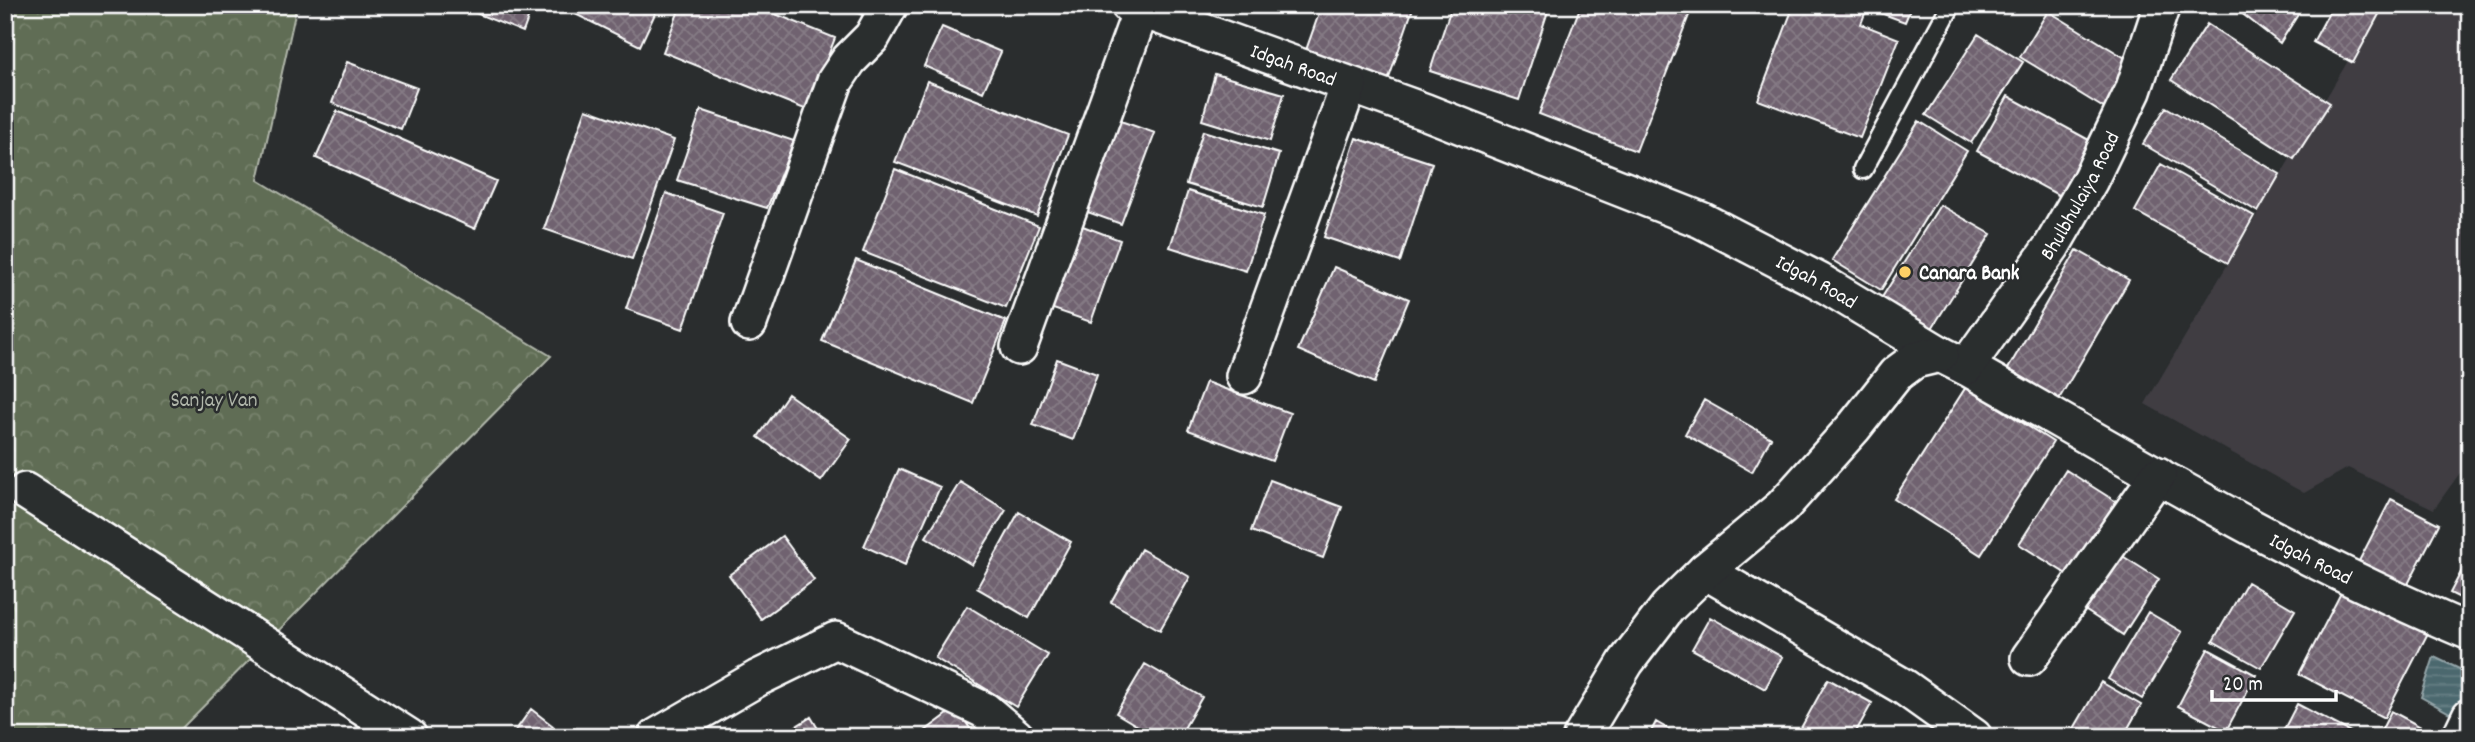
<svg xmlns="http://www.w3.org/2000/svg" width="2475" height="742" font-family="Dekko,sans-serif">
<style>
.built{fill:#3f3d42}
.forest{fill:url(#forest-crowns);stroke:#b0b6aa;stroke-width:2}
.water{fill:url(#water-rules);stroke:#93a4a8;stroke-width:2}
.building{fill:url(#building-cross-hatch);stroke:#fff;stroke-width:2}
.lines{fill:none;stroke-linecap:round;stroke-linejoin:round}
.service-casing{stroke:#fff;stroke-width:23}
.minor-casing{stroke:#fff;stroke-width:40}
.service{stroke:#2a2d2e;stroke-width:18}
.minor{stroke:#2a2d2e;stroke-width:35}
.poi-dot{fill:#ffd166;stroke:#2a2d2e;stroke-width:2.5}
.labels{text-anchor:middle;stroke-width:5;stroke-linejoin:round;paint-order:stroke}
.street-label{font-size:21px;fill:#fff;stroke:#2a2d2e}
.poi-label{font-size:21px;font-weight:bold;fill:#fff;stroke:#2a2d2e;text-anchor:start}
.park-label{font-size:21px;fill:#b0b6aa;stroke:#2a2d2e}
</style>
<defs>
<pattern id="forest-crowns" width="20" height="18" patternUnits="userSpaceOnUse" patternTransform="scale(1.75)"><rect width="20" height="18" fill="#606d54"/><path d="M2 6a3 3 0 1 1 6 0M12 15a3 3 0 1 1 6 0" fill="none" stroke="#78836e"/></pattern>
<pattern id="water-rules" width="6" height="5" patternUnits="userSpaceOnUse" patternTransform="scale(1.75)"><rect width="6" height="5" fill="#4b686e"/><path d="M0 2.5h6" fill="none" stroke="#667f84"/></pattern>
<pattern id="building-cross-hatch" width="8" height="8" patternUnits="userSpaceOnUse" patternTransform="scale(1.75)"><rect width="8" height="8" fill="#70626f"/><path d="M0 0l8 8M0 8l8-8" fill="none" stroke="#857a85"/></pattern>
</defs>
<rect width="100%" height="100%" fill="#2a2d2e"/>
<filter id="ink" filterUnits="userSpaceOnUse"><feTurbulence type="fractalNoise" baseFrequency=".0143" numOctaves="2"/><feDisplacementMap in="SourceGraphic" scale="14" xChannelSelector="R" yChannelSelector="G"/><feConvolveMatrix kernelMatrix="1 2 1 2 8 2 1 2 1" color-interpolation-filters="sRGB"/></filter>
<g filter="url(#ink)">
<path class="built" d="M2381 5H2470V459L2434 509 2348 468 2304 493 2145 404Z"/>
<path class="forest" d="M5 5H297L258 180 551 356 173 737H5Z"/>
<path class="water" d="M2434 657 2470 674V681L2457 717 2421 697Z"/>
<path class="building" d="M456 5H533L523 32Z
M557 5H659L640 46Z
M681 5H753L835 38 807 110 663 52Z
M839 5H870L865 16Z
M1322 5H1414L1388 81 1305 53Z
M1452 5H1550L1519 100 1430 71Z
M1581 5H1693L1636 151 1539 114Z
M1794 5H1912L1905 22 1867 8 1861 24 1899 39 1860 138 1758 100Z
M2231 5H2304L2280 43Z
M2333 5H2384L2353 63 2313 42Z
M2048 11 2135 64 2107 110 2020 57Z
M2207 24 2330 103 2294 159 2171 80Z
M942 27 1001 52 983 92 924 66Z
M1978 34 2023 62 1971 143 1926 115Z
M347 62 417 88 401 129 332 103Z
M1215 74 1284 94 1270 141 1202 120Z
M927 81 1068 135 1037 216 895 162Z
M2008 96 2100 146 2069 201 1977 151Z
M2166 107 2280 174 2258 212 2143 144Z
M586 109 674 140 632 259 544 229Z
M701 110 794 141 767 208 677 180Z
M337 111 496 181 475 229 316 158Z
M1112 118 1155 133 1121 224 1079 209Z
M1919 121 1967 151 1881 290 1832 260Z
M1203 131 1279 154 1263 207 1186 184Z
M1356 138 1432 163 1400 262 1324 237Z
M2161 164 2254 216 2228 263 2135 211Z
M895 169 1039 226 1006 308 863 252Z
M1188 191 1264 215 1246 271 1170 247Z
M666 193 723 213 683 329 626 309Z
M1940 205 1991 234 1931 330 1881 299Z
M1080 225 1120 240 1091 322 1050 308Z
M2077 250 2129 280 2059 399 2008 369Z
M856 260 1006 321 973 403 822 341Z
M1334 267 1409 299 1374 383 1298 350Z
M1057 359 1097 374 1073 440 1033 425Z
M1206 382 1290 413 1272 461 1188 430Z
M1966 387 2053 442 1981 555 1894 499Z
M788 394 851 439 821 481 758 437Z
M1704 400 1771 438 1752 472 1685 434Z
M899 469 940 487 905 565 864 546Z
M2066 470 2123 506 2076 580 2019 544Z
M1270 480 1342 507 1323 558 1251 531Z
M960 482 1006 510 972 565 926 537Z
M2391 499 2439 524 2407 586 2359 561Z
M1019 512 1071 542 1029 618 977 588Z
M782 536 814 580 761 619 729 575Z
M1141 549 1190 577 1160 630 1111 602Z
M2113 550 2159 579 2123 635 2077 605Z
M2470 555V603L2450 593Z
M2247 582 2295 610 2261 668 2213 641Z
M2343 589 2428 633 2384 718 2299 674Z
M967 606 1048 655 1016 707 935 658Z
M2148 612 2182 632 2142 699 2108 679Z
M1710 617 1782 657 1765 689 1692 649Z
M2208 649 2256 675 2226 731 2178 706Z
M1145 664 1202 697 1179 737H1156L1116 713Z
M1828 679 1872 703 1853 737H1796Z
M2101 682 2141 705 2123 737H2069Z
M2297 704 2360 737H2280Z
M956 708 976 737H917Z
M531 709 553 726 545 737H511Z
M2391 711 2438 736V737H2378Z
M811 717 823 737H779Z
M1656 722 1682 737H1648Z"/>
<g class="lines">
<defs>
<path id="service" d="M1863 169 1951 5"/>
<g id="minor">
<path id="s1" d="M1129 5 1426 112 1701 220 1819 281 1940 354 1966 367C2131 460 2294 559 2470 632"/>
<path d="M749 323 835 81 849 60 872 37 890 5"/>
<path d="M1019 347 1141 10"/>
<path id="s2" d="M1966 367 2052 246 2090 180 2133 91 2162 5"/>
<path d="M1244 376 1349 85"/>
<path d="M25 491 409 737"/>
<path d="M1705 571 1904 687 1974 737"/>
<path d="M2029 658 2158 475"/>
<path d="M656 737 758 678 836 640 984 710 1016 737"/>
<path d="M1581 737 1626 662 1668 607 1705 571 1782 507 1854 427 1896 374 1915 360 1940 354"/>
<path d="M2460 737 2470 716"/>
</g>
</defs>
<use href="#service" class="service-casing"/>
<use href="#minor" class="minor-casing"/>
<use href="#service" class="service"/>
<use href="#minor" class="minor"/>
</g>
</g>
<circle class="poi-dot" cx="1905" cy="272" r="7"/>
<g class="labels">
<g class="street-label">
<text dy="7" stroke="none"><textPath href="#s1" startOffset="175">Idgah Road</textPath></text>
<text dy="7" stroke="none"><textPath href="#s2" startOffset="206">Bhulbhulaiya Road</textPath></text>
<text dy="7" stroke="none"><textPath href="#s1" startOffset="742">Idgah Road</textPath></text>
<text dy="7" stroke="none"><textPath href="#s1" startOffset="1309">Idgah Road</textPath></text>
</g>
<g class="poi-label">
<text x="1919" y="279">Canara Bank</text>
</g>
<g class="park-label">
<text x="214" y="406">Sanjay Van</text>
</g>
</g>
<rect width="2475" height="742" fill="none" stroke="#2a2d2e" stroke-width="28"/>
<rect x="14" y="14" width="2447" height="714" fill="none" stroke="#fff" stroke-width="2.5" filter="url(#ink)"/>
<path d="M2212 690v10h124v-10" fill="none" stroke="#ffffff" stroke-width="3.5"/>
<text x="2223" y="690" font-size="21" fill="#ffffff" stroke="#2a2d2e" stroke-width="5" paint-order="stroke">20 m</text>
</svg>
